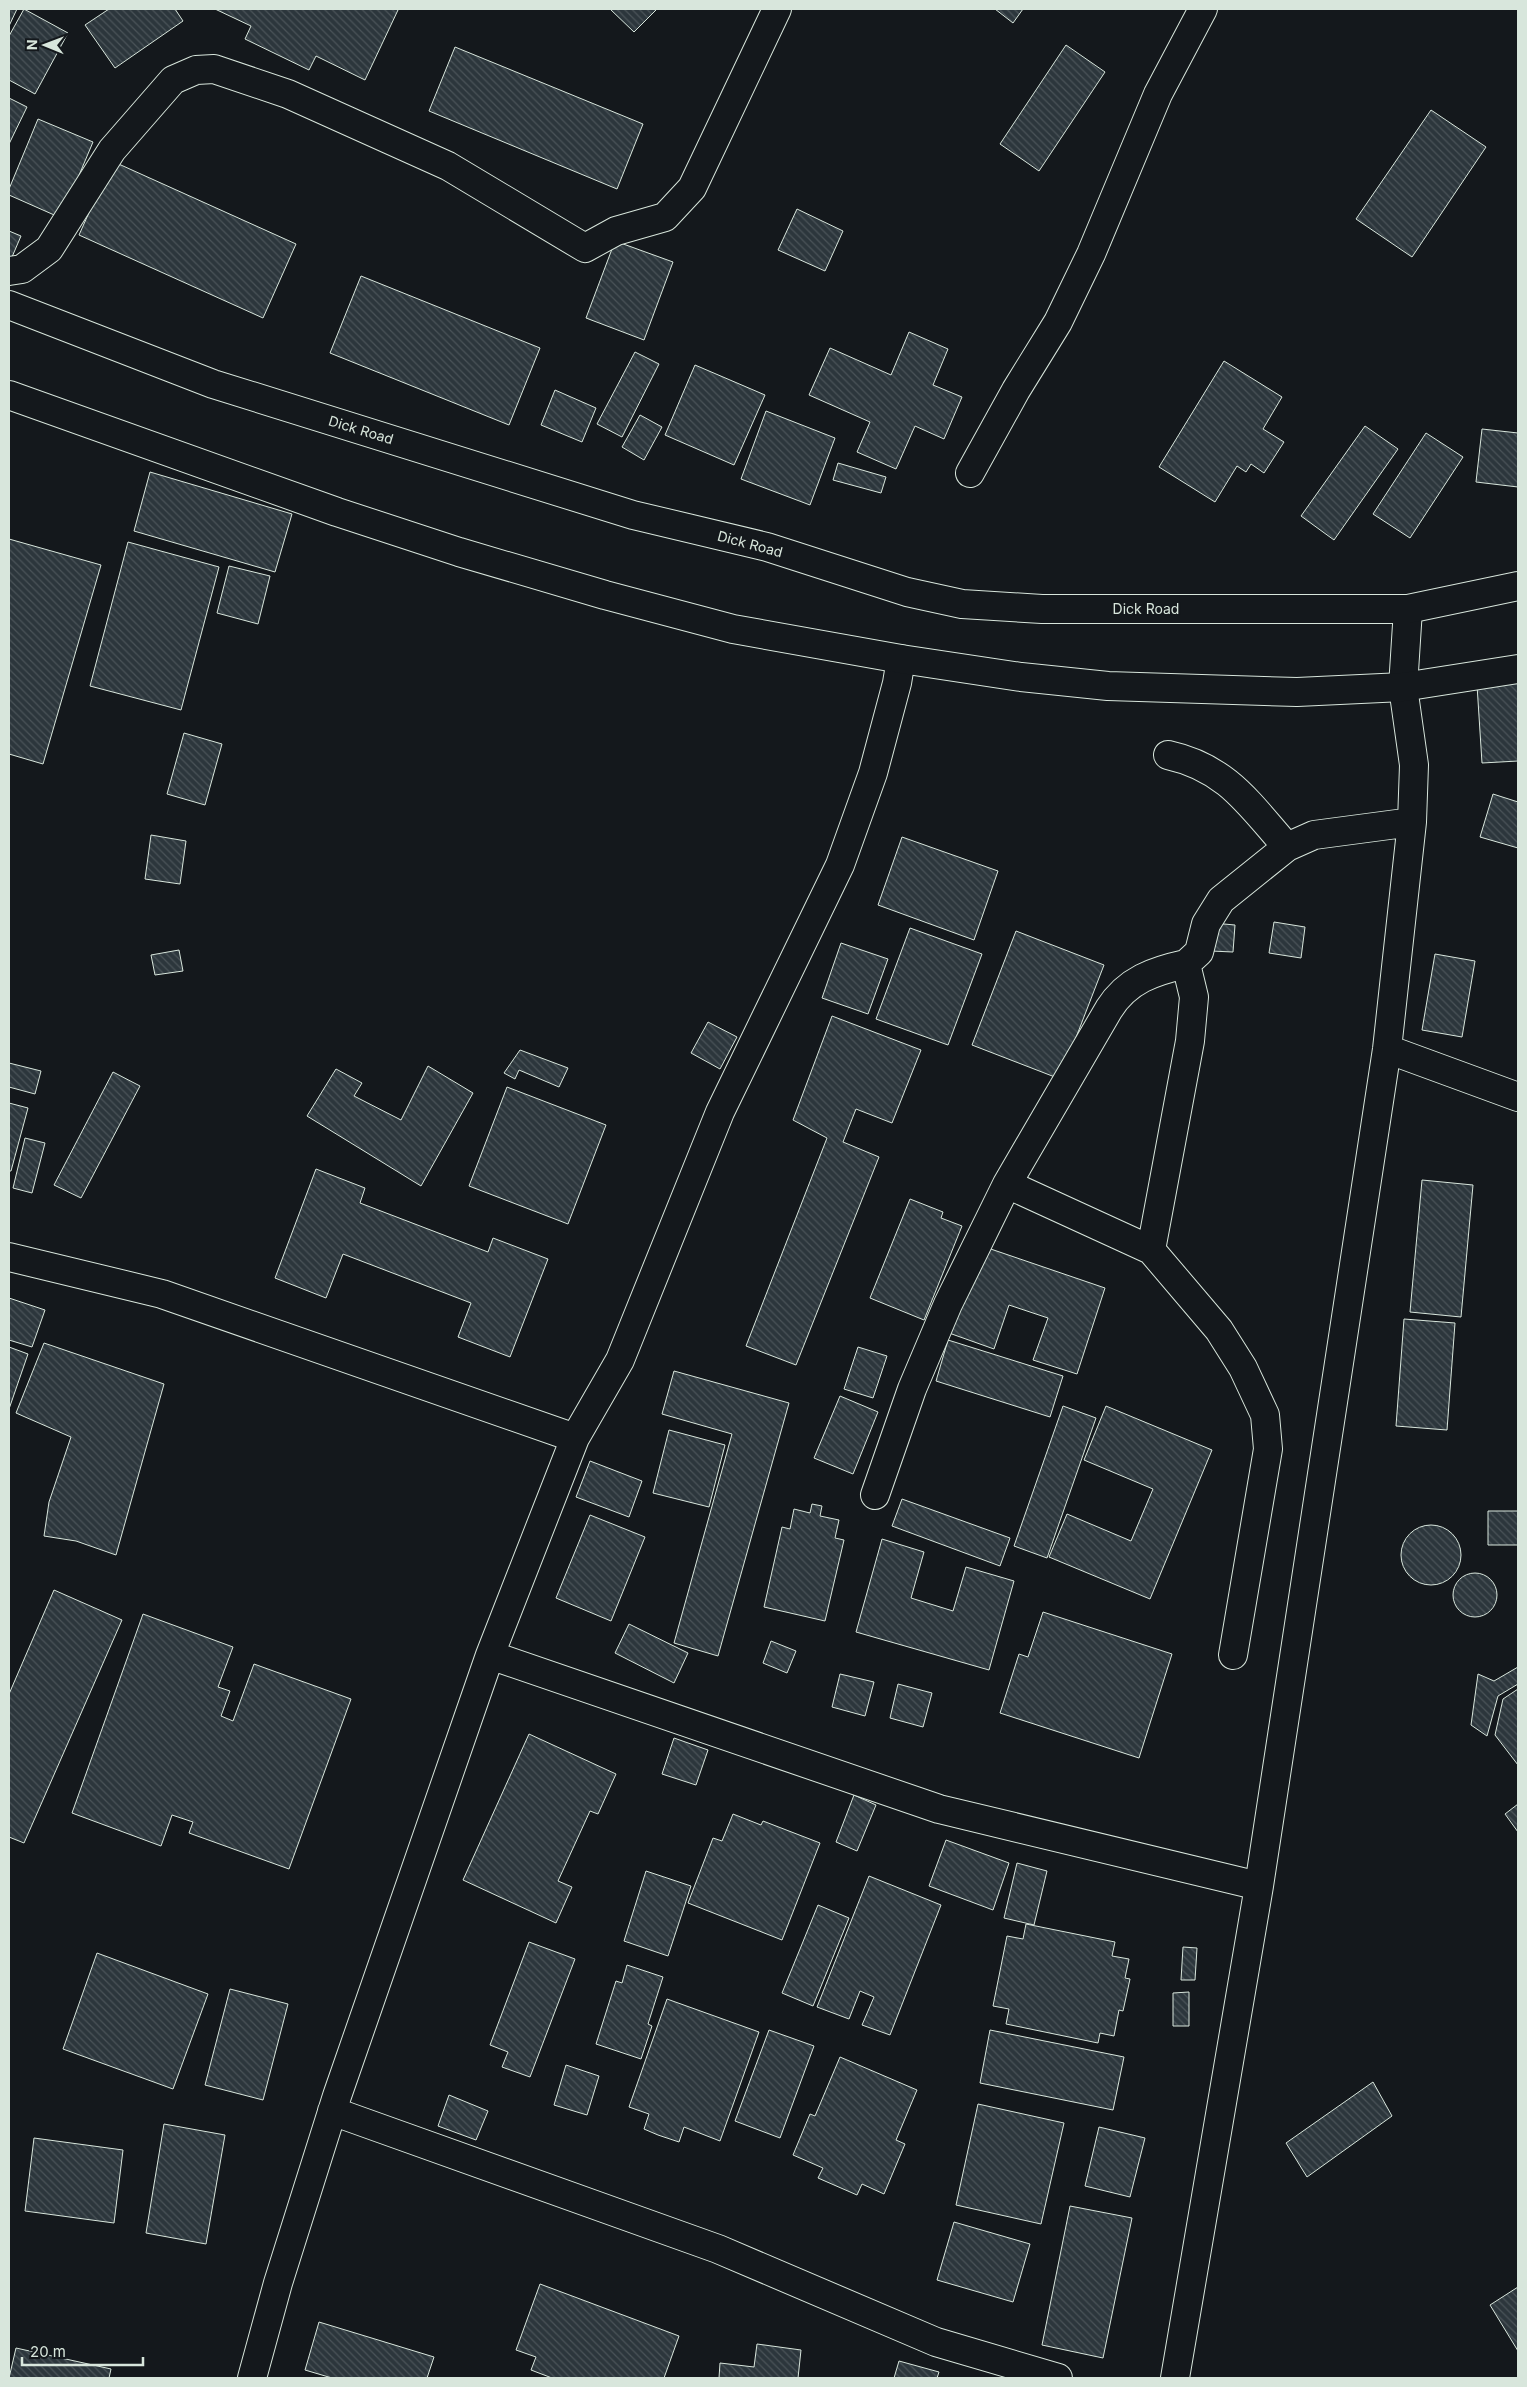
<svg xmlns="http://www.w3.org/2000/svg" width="1527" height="2387" font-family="Inter,sans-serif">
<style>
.building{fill:url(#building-back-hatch);stroke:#d8e6dc}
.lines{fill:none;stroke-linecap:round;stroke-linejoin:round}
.minor-casing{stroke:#d8e6dc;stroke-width:30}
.major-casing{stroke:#d8e6dc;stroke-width:30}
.minor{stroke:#14181c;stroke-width:28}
.major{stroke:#14181c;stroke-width:28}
.labels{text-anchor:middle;stroke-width:4;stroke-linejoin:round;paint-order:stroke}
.street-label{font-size:14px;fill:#d8e6dc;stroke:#14181c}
</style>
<defs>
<pattern id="building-back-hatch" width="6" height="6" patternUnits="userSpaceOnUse" patternTransform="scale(1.25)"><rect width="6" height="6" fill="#2c363c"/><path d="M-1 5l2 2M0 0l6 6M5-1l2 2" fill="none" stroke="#4a5358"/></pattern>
</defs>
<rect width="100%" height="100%" fill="#14181c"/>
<path class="building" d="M9 9H17L9 26Z
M24 9 68 33 35 94 9 80V36Z
M109 9H175L183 21 115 68 85 25Z
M215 9H396L398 10 365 80 316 56 309 70 245 39 251 26Z
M610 9H657L634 32Z
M995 9H1023L1013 23Z
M1066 45 1105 72 1039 171 1000 144Z
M455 47 643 124 617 189 429 111Z
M9 98 27 107 9 144Z
M1431 110 1486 147 1412 257 1356 219Z
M38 119 93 142 61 218 9 195V189Z
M112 161 296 244 263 318 79 235Z
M797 209 843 231 825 271 778 250Z
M9 231 21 236 9 264Z
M615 241 673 262 644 340 586 318Z
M361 276 540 348 509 425 330 353Z
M909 332 948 349 933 385 962 397 944 439 915 426 896 469 857 452 870 422 809 395 830 348 891 375Z
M635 352 659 364 622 437 597 424Z
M1224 361 1282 397 1263 429 1284 442 1264 473 1251 464 1246 472 1237 466 1215 502 1159 467Z
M695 365 765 395 734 465 665 435Z
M555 390 596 408 582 442 541 425Z
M766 411 835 438 810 505 741 479Z
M640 415 662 427 644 460 622 447Z
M1365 426 1398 449 1334 540 1301 516Z
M1482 429 1518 433V487L1476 482Z
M1426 433 1463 457 1410 538 1373 514Z
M838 463 886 477 881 493 833 480Z
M150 472 292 514 275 572 134 531Z
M9 539 101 565 43 764 9 754Z
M128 542 219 567 181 710 90 686Z
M229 566 270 576 258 624 217 613Z
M1518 682V761L1482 763 1477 685Z
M184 733 222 744 205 805 167 794Z
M1493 794 1518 802V848L1480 837Z
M151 835 186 841 180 884 145 879Z
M902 837 998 871 974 940 878 905Z
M1274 922 1305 927 1301 958 1269 953Z
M1213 923 1235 925 1233 952 1211 951Z
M910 928 982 954 948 1045 876 1019Z
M1016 931 1104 965 1060 1079 972 1045Z
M841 943 888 959 868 1014 822 998Z
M179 950 183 971 155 975 151 955Z
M1435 954 1475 961 1462 1037 1422 1030Z
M832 1016 921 1050 892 1123 856 1109 843 1142 879 1157 796 1365 746 1346 827 1138 793 1120Z
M708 1022 737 1037 720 1069 691 1053Z
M520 1050 568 1068 559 1087 519 1070 515 1079 504 1073Z
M9 1063 41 1071 35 1094 9 1087Z
M428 1066 473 1093 421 1186 307 1116 336 1069 362 1083 354 1096 401 1120Z
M113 1072 140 1086 81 1198 54 1185Z
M507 1087 606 1125 568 1224 469 1186Z
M9 1103 28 1108 11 1171H9Z
M25 1138 45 1143 32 1193 13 1188Z
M316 1169 365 1188 360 1203 488 1252 493 1238 548 1259 510 1357 458 1337 471 1303 343 1254 326 1298 275 1278Z
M1422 1180 1473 1185 1461 1317 1410 1312Z
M910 1199 943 1212 941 1218 962 1226 924 1320 870 1298Z
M979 1245 1105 1288 1077 1374 1033 1360 1048 1318 1009 1305 994 1349 949 1333Z
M9 1298 45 1310 32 1347 9 1340Z
M1404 1319 1455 1323 1447 1430 1396 1426Z
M948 1340 1063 1376 1050 1417 936 1381Z
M44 1343 164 1384 116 1555 76 1541 44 1536 49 1502 71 1437 16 1413Z
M9 1347 28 1354 9 1409Z
M858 1347 887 1356 873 1398 844 1389Z
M674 1371 789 1403 718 1656 674 1643 732 1434 662 1414Z
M840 1396 878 1412 853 1474 814 1458Z
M1063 1406 1096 1418 1047 1558 1014 1546Z
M1106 1406 1212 1450 1150 1599 1049 1557 1067 1514 1131 1541 1153 1489 1084 1460Z
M669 1430 725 1445 709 1507 653 1493Z
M590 1461 642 1481 629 1517 576 1497Z
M902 1499 1010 1538 1000 1566 892 1526Z
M812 1504 822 1506 820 1516 839 1520 835 1538 844 1540 825 1621 764 1607 782 1527 790 1529 794 1509 810 1513Z
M1488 1511H1518V1545H1488Z
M590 1515 645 1537 611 1621 556 1598Z
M1401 1555a30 30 0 1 1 60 0a30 30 0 1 1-60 0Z
M882 1539 924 1552 911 1598 953 1611 966 1567 1014 1581 989 1670 856 1632Z
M1453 1595a22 22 0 1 1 44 0a22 22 0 1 1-44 0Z
M54 1590 122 1620 24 1843 9 1837V1694Z
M1043 1612 1172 1654 1139 1758 1000 1713 1019 1654 1028 1657Z
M143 1614 233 1647 218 1687 230 1691 221 1716 233 1721 254 1664 351 1699 289 1869 189 1833 193 1822 172 1815 161 1846 72 1813Z
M629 1624 688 1653 674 1683 615 1653Z
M771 1641 796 1651 787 1673 763 1663Z
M1518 1667V1684L1498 1696 1487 1736 1471 1725 1478 1674 1494 1681Z
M840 1674 874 1682 865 1716 832 1707Z
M898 1684 932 1693 923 1727 890 1718Z
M1518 1689V1765L1495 1735 1503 1699Z
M529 1734 616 1774 598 1814 590 1811 558 1881 572 1887 556 1923 463 1880Z
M674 1738 708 1750 696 1785 662 1774Z
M854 1795 876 1805 857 1851 836 1842Z
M1518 1804V1832L1505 1814Z
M733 1814 761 1825 763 1821 820 1843 782 1940 688 1903 713 1838 722 1841Z
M946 1840 1009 1863 993 1910 929 1886Z
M1017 1863 1047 1871 1034 1925 1004 1918Z
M646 1871 691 1886 668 1956 624 1941Z
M869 1876 941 1905 890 2035 862 2025 874 1997 860 1991 849 2019 817 2007Z
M818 1905 849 1918 813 2006 782 1993Z
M1026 1924 1115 1942 1112 1956 1129 1959 1125 1978 1130 1979 1123 2011 1119 2010 1114 2036 1100 2033 1098 2043 1006 2024 1009 2009 993 2006 1007 1936 1023 1939Z
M529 1942 575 1959 530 2077 502 2067 508 2052 490 2045Z
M1183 1947 1197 1948 1195 1980H1181Z
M97 1953 208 1994 173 2089 63 2049Z
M627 1965 663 1977 648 2024 652 2026 641 2059 596 2044 616 1981 622 1983Z
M230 1989 288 2004 263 2100 205 2085Z
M1189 1992V2026H1173V1993Z
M667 1999 759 2032 720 2141 684 2127 679 2142 658 2135 644 2129 649 2114 629 2107Z
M769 2030 814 2046 780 2138 735 2121Z
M990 2030 1124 2057 1113 2110 980 2083Z
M840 2057 917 2090 896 2140 905 2144 884 2194 862 2184 857 2195 818 2178 823 2168 793 2155 810 2114 815 2116Z
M566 2065 599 2076 587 2115 554 2105Z
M1373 2082 1392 2116 1307 2177 1286 2143Z
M449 2095 488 2111 476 2140 438 2126Z
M978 2104 1064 2123 1041 2224 956 2205Z
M164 2124 225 2135 206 2244 146 2233Z
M1099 2127 1145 2138 1130 2197 1085 2186Z
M34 2138 123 2150 114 2223 25 2211Z
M1070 2206 1132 2218 1103 2358 1042 2345Z
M954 2222 1030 2244 1013 2302 937 2280Z
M540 2284 679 2336 664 2378H552L531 2370 536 2357 516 2350Z
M1518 2287V2351L1490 2305Z
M319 2322 434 2357 427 2378H332L305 2370Z
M757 2344 801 2350 798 2378H719L720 2363 754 2367Z
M16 2348 111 2369 109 2378H9Z
M899 2361 939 2372 937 2378H894Z"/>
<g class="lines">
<defs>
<path id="minor" d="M9 271 22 269 49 249 112 150 173 80 196 70 214 69 288 94 448 166 585 248 616 231 665 217 692 188 777 9
M970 473 1016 390 1058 322 1091 254 1158 94 1203 9
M1168 755C1227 768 1249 804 1287 847
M1387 1049 1518 1097
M1007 1184 1151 1250 1219 1330 1243 1368 1265 1415 1268 1449 1233 1655
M1151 1250 1190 1041 1194 997 1186 964 1199 952 1206 924 1221 900 1287 847 1314 835 1412 822
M9 1257 162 1294 575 1438
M875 1495 912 1389 948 1304 1007 1184 1109 1009C1127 980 1154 971 1186 964
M490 1655 939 1809 1259 1886
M332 2111 718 2249 936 2342 1058 2378
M252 2378 278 2283 337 2096 490 1655 575 1438 620 1360 720 1112 840 865 873 773 897 683 901 659
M1175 2378 1259 1886 1387 1049 1412 822 1414 765 1403 687 1408 609"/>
<path id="major" d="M9 305 213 384 633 515 767 547 907 592 962 604 1042 609H1408L1518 586
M9 395 337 512 459 552 605 595 733 629 901 659 1021 677 1108 686 1297 692 1403 687 1518 669"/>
</defs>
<use href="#minor" class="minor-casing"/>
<use href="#major" class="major-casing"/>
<use href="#minor" class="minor"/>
<use href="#major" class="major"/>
</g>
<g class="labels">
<g class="street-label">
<text transform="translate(361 430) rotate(17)" y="5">Dick Road</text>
<text transform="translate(750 544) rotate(15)" y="5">Dick Road</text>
<text x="1146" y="614">Dick Road</text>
</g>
</g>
<rect width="1527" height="2387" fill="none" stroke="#d8e6dc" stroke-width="20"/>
<g transform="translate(45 45) rotate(271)" stroke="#14181c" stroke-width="4" paint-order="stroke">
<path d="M0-4L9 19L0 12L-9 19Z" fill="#d8e6dc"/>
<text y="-8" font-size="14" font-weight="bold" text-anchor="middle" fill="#d8e6dc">N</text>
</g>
<path d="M22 2357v8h121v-8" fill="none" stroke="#d8e6dc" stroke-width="2.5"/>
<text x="30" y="2357" font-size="15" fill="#d8e6dc" stroke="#14181c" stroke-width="4" paint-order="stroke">20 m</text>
</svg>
